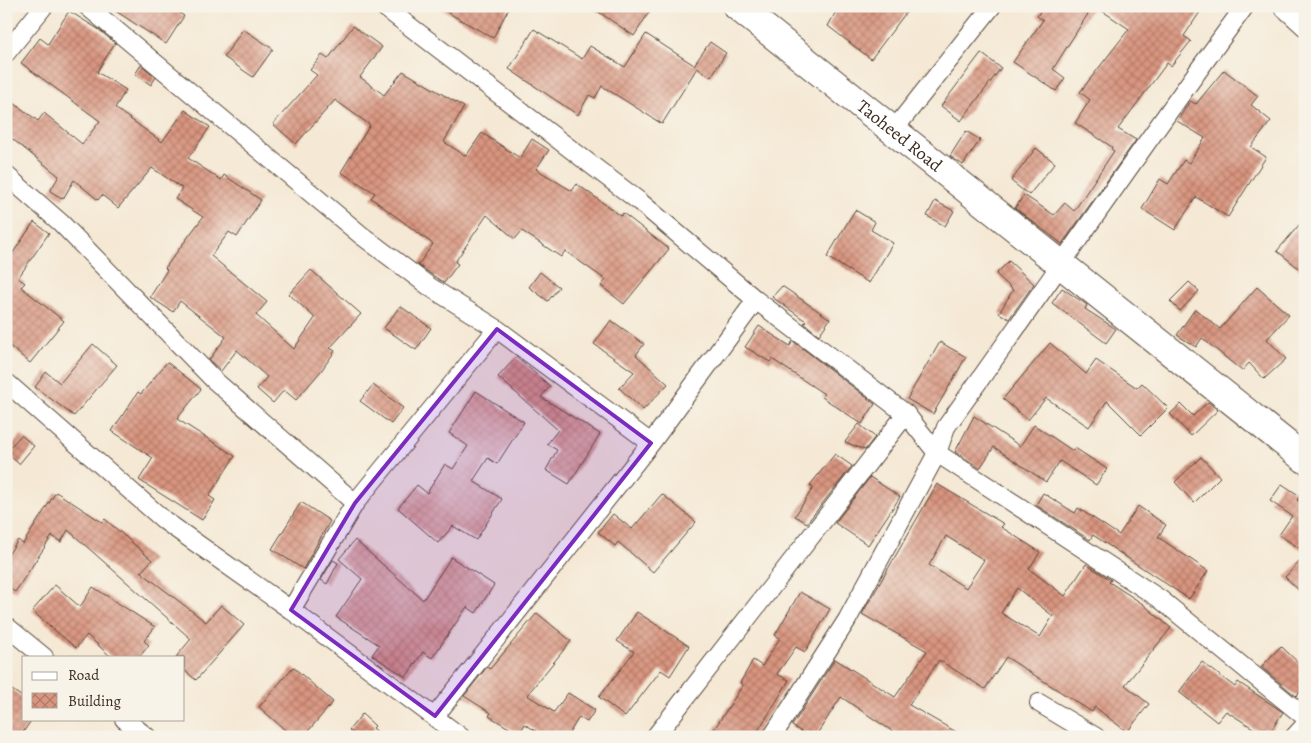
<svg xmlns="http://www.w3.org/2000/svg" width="1311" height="743" font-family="Alegreya,serif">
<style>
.building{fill:url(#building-cross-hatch);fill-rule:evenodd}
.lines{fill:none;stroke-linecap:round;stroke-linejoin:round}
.minor-casing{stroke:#574739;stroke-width:20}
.primary-casing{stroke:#574739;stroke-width:30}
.minor{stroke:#fff;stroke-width:18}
.primary{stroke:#fff;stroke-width:28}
.marked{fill:#7b2cbf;fill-opacity:0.2;stroke:#7b2cbf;stroke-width:4;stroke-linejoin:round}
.labels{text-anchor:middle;stroke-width:5;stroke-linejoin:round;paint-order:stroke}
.street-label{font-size:18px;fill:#3b2a1e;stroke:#f7f3e8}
</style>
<defs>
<pattern id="building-cross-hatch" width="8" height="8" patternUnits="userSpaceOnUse" patternTransform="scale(1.25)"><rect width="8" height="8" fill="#d99580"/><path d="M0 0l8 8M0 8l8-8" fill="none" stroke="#b17a68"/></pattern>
</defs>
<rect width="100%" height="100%" fill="#f7f3e8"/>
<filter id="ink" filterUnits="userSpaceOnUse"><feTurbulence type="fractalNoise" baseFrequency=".02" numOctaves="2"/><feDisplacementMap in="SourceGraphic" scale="10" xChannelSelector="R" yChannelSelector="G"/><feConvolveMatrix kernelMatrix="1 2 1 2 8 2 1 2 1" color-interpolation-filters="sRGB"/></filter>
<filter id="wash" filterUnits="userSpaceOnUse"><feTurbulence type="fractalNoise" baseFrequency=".0096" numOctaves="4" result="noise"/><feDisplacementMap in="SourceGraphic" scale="20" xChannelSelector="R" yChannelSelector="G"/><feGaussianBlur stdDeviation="1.12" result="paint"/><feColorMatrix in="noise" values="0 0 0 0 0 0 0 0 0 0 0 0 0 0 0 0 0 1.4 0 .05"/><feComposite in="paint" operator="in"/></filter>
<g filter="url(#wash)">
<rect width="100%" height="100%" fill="#f5e9d5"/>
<g id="blocks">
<path class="building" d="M108 6H169L184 16 166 44Z
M436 6H510L493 38Z
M590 6H653L634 36Z
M839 6H911L871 59 828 26Z
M1044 6H1093L1053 69 1065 78 1056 91 1013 62 1043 20 1037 16Z
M1095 6H1204L1184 36 1191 41 1171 66 1167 63 1118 129 1136 140 1062 244 1015 208 1024 195 1054 215 1065 203 1074 211 1114 151 1111 149 1112 147 1075 123 1090 100 1080 92 1129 29Z
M69 11 98 29 115 43 97 72 126 90 115 108 162 142 185 110 210 127 188 158 221 180 224 175 261 200 237 237 229 232 211 256 267 302 256 315 294 349 315 318 289 294 311 270 361 314 330 348 335 351 321 371 296 400 284 390 273 403 257 389 267 377 237 350 221 371 209 360 226 337 180 301 173 312 150 297 167 270 165 268 203 217 175 199 182 188 152 168 118 208 102 195 98 200 74 180 63 199 50 191 59 176 6 134V97L38 121 44 113 82 144 100 121 21 63 40 38 48 44Z
M353 26 382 47 360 77 384 95 403 71 464 107 444 142 466 156 482 133 520 158 532 139 549 150 536 169 572 191 577 184 621 216 623 213 669 249 624 304 601 286 606 280 565 251 561 257 522 231 515 239 487 215 455 262 458 264 444 283 418 265 433 244 371 198 375 193 341 172 370 125 335 100 296 144 273 124 317 75 310 70 322 55 328 59Z
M243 29 273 49 253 77 224 57Z
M534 29 582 59 590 46 625 67 646 34 694 65 710 42 726 53 711 77 697 68 662 124 602 86 595 98 589 95 578 115 509 69Z
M981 53 1001 68 961 121 941 106Z
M141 65 156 77 151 85 135 74Z
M1224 70 1258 96 1251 105 1271 121 1251 147 1266 157 1228 217 1196 197 1175 230 1142 209 1160 179 1168 184 1184 160 1189 163 1205 138 1177 121 1190 101 1196 104Z
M966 131 980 140 963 165 950 156Z
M1036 148 1055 163 1029 195 1011 181Z
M935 201 954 211 945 226 927 216Z
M855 210 875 222 871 230 893 243 869 283 827 257Z
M1305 218V273L1277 251Z
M34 222 49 233 18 278 25 283 21 287 64 321 30 363 6 343V263Z
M1009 261 1034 284 1009 319 999 313 1013 290 996 274Z
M540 272 559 287 548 301 529 287Z
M1189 282 1199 291 1180 311 1170 301Z
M782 286 830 319 819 335 804 323 806 321 772 297Z
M1257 287 1289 315 1267 339 1286 359 1264 379 1249 363 1242 371 1202 338 1196 347 1177 335 1195 309 1220 329Z
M1062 288 1087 305 1085 309 1116 329 1106 343 1052 303Z
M400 306 431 328 416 350 384 328Z
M611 320 644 344 636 355 668 384 643 410 619 388 634 372 594 344Z
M759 326 790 346 793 341 875 404 862 424 822 397 824 394 772 359 770 362 745 347Z
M940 342 966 357 933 414 907 399Z
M1050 343 1086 374 1096 360 1137 388 1142 383 1168 408 1141 435 1107 401 1089 427 1046 398 1028 420 1003 399Z
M93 344 117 365 74 416 35 387 46 372 60 383Z
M516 357 550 386 541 397 600 434 569 484 546 470 557 450 547 444 558 430 498 377Z
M167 362 201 389 177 419 235 456 209 496 215 500 202 520 139 480 153 458 112 431 138 392 141 394Z
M373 385 403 408 391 424 360 401Z
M476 391 524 422 497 464 488 458 473 481 502 499 476 540 453 526 438 543 398 508 417 485 427 493 445 464 453 469 468 446 449 433Z
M1208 402 1218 410 1191 436 1170 414 1181 404 1193 416Z
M974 416 1020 446 1034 425 1073 451 1075 448 1107 469 1096 485 1060 461 1046 482 994 447 980 468 955 452Z
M859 424 875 437 865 450 845 442Z
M21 435 34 446 19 464 6 452Z
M835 454 852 466 807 523 795 516 813 488 810 485Z
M1201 457 1220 477 1194 503 1175 482Z
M870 477 900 497 868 545 835 523Z
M937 484 1004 524 1001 527 1040 552 1029 569 1065 596 1086 564 1111 580 1109 582 1143 604 1171 628 1125 685 1149 704 1127 732 1095 707 1092 712 1006 657 985 689 939 660 909 705 965 737H901L841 697 815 737H809L792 726 835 659 895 697 927 651 862 614ZM946 536 984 560 966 588 929 565ZM1017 588 1053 616 1040 637 1001 613Z
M1282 484 1300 496 1297 500 1301 502 1305 495V552L1279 535 1292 516 1270 501Z
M56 492 102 522 105 519 152 560 141 572 206 622 221 605 244 625 196 680 184 670V657H176L191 639 68 530 61 542 52 536 15 592 6 586V558L18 540 23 544Z
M1043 493 1075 513 1078 508 1119 535 1138 506 1166 525 1158 537 1208 571 1189 599 1093 535 1090 540 1036 505Z
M662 494 696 522 653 572 618 542 615 546 598 532 613 514 632 529Z
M301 502 330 521 303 569 272 549Z
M355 540 423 600 451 557 494 585 476 613 467 607 432 658 423 652 406 677 372 655 379 645 336 617 362 579 339 559Z
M1305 556V596L1285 577Z
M333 560 338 563 327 584 321 580Z
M55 585 80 607 93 587 155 627 144 641 149 645 139 657H111L87 635 76 648 32 611Z
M800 592 830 609 805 652 796 647 777 674 789 680 773 707 754 737H709L743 685 740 683 753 660 762 666 780 638 775 635Z
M637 612 689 646 670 676 661 670 625 717 599 697 634 652 617 641Z
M537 613 571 641 527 695 554 712 568 693 595 710 587 722 579 717 567 737H545L525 724 519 734 489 716 491 713 464 696 487 667 490 669Z
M1281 646 1305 669V687L1296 696 1261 667Z
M1202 662 1235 687 1238 682 1283 712 1267 737 1226 711 1217 722 1179 692Z
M293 667 333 702 303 737H293L259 707Z
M6 686 24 698V719H32L20 737H6Z
M362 714 375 726 373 728 383 737H357L349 730Z"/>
</g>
</g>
<g filter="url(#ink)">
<use href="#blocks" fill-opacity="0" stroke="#574739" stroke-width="1"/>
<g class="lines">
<defs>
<path id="minor" d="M87 6 361 235 430 287 497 329 651 443
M383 6 640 202 756 300 906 414 937 453 1160 599 1305 717
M1282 6 1305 27
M6 53 44 6
M892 132 992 6
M6 175 61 223 214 380 355 503
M6 382 165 521 291 610 461 737
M291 610 355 503 497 329
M6 626 44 657
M1039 703 1096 737
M435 716 651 443 756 300
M124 719 147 737
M655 737 906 414
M772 737 847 620 937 453 946 427C1046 287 1143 145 1245 6
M1294 737 1305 725"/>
<g id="primary">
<path id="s1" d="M737 6 1305 459"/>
</g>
</defs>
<use href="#minor" class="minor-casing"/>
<use href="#primary" class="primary-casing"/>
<use href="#minor" class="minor"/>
<use href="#primary" class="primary"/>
</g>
</g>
<path class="marked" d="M497 329 651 443 435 716 291 610 355 503Z"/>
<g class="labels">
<g class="street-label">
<text dy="6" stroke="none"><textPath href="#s1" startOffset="208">Taoheed Road</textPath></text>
</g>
</g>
<rect width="1311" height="743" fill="none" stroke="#f7f3e8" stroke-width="25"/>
<rect x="22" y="656" width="162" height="65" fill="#f7f3e8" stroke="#aca397"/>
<rect x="32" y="672" width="25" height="8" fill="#ffffff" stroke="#aca397"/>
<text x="68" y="680" font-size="15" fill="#3b2a1e">Road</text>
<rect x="32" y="693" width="25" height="15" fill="url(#building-cross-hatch)" stroke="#aca397"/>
<text x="68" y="706" font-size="15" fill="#3b2a1e">Building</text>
</svg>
